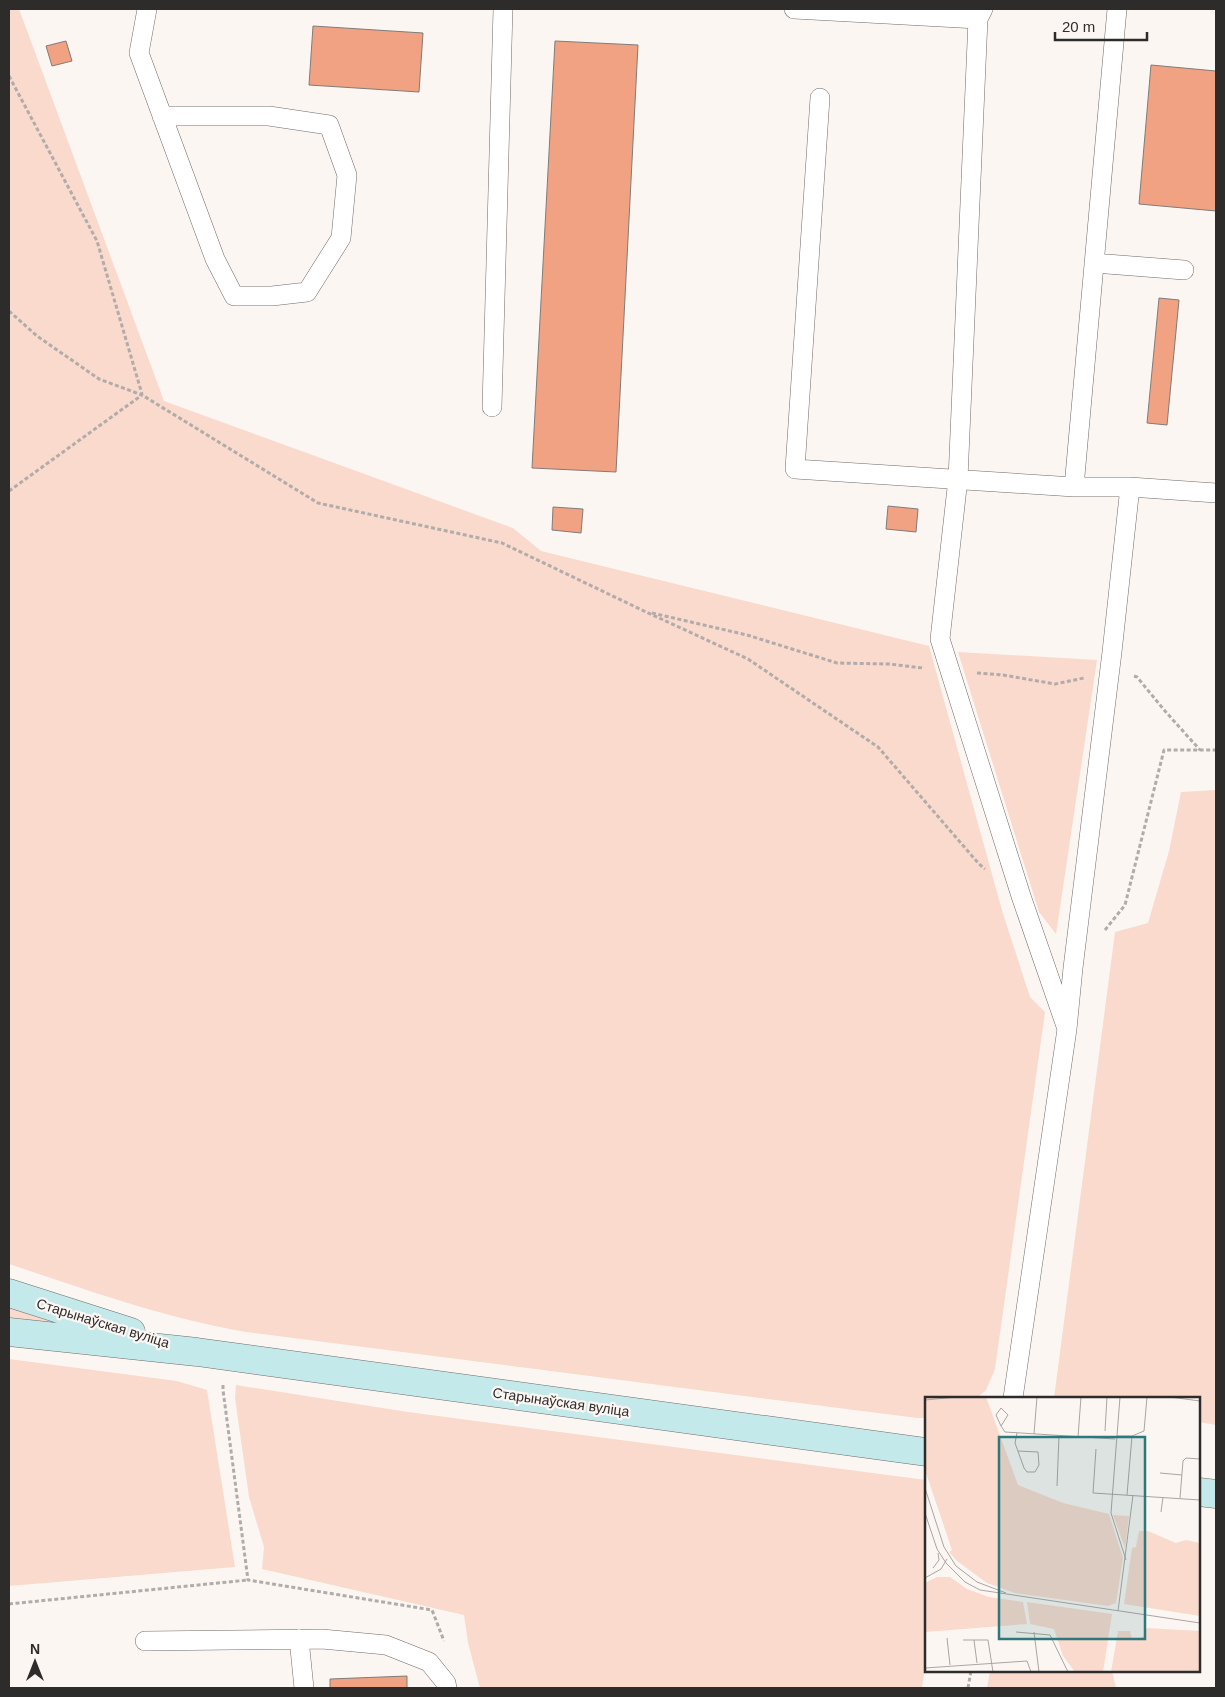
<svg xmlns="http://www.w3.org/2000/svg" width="1225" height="1697" font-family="Arial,sans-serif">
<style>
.green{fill:#f9dacd}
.building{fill:#f1a282;stroke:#817b79}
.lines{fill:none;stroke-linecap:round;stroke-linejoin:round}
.lane-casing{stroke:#706a68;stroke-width:20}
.secondary-casing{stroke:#706a68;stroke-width:29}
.path{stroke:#b1acaa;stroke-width:3;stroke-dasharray:4 2.5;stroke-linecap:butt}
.lane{stroke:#fff;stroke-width:19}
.secondary{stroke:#c4e9eb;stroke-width:28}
.labels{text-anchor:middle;stroke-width:4.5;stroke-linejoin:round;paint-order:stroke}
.street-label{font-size:14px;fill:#2e2c2b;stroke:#fcf6f3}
.inset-road{fill:none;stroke:#aaa5a3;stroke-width:1}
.view{fill:#2e787c;fill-opacity:0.15;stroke:#2e787c;stroke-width:2.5}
.inset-edge{fill:none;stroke:#2e2c2b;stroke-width:2.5}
</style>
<rect width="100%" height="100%" fill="#fcf6f3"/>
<path class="green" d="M9 9H19L164 401 513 528 541 551 929 646 1003 914 1030 997 1045 1012 995 1369 986 1390 977 1398H926V1418H917L246 1332C164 1318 87 1290 9 1264Z
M958 652 1097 660 1056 934 1039 912Z
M1216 790V1425L1199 1422V1398H1054L1115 932 1148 923 1169 851 1181 792Z
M9 1307 57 1324 9 1319Z
M9 1359 177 1381 207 1390 235 1567 9 1586Z
M236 1385 408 1412 926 1480V1660L922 1688H480L468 1643 464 1615 262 1569 264 1547 249 1497 235 1398Z
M990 1671H1112L1116 1688H987Z"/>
<path class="building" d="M313 26 423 33 419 92 309 85Z
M66 41 72 61 52 66 46 46Z
M555 41 638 45 616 472 532 468Z
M1151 65 1216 71V211L1139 204Z
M1159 298 1179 300 1167 425 1147 423Z
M888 506 918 509 916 532 886 529Z
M553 507 583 509 581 533 552 530Z
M407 1676V1688H330V1679Z"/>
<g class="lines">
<defs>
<path id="lane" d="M147 9 139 53 215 259 234 296H272L307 292 341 238 347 175 329 125 269 116H162
M794 9 978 19
M983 9 978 19 958 479 940 639 1021 896 1067 1029
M820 98 795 469 1074 487H1130L1216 493
M1094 263 1184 270
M492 407 503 9
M1074 487 1117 9
M1013 1398 1067 1029 1073 968 1112 652 1130 487
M299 1639 304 1688
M145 1641 322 1639 386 1645 429 1662 446 1683 447 1688"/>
<path id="secondary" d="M9 1293 131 1332
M9 1332 197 1352 926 1452
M1199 1492 1216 1494"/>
</defs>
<use href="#lane" class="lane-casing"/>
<use href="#secondary" class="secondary-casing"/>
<path class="path" d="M9 76 97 241 142 394
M9 311 37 336 99 379 142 395 318 503 502 543 644 611 748 659 878 747 979 864 985 869
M9 491 142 395
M652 613 747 635 837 663 889 664 923 668
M977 673 1003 675 1055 684 1084 678
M1134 676 1137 677 1165 711 1200 750
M1105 930 1125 905 1164 750H1216
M223 1385V1390L248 1580 432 1610 444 1641
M9 1604 248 1580
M968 1688 971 1671"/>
<use href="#lane" class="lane"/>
<use href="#secondary" class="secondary"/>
</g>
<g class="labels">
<g class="street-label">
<text transform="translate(103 1323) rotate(17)" y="5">Старынаўская вуліца</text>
<text transform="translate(561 1402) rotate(8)" y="5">Старынаўская вуліца</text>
</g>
</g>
<g transform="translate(925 1397)">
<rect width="275" height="275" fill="#fcf6f3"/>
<path d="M0 0H61L93 88 138 106 184 117 198 161 191 206 183 209 90 196 62 186 32 164 24 155 27 153 0 73ZM188 118 204 119 200 151ZM214 134H223L251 146 261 143 275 146V219L199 207 207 151 211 150ZM12 180H25L42 192 64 200 98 205 102 227 0 235V186ZM102 205 187 217 178 275H150L138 259 129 232 105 227ZM222 231 275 234V275H186L193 234H205L207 243 218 240Z" fill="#f9dacd"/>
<path class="inset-road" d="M195 0 186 116 201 163M245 0 275 4M0 3 32 0M76 29 83 18 76 11 71 18 76 29 80 35 190 42M180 34 182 0M92 36 90 46 99 71 102 75H110L114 68 113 55 93 54M109 37 112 0M192 39H207L202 98M207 39 219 34 222 0M153 40 156 0M171 52 168 96 275 103M235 76 257 78M132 89 134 39M0 91 19 150 31 169 52 185 81 196M255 101 258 64 261 61 275 62M236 115 238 100M0 116 12 152 21 166 40 185 55 193 275 226M8 171 14 163 13 156M0 181 16 172 22 162M193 214 208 98M91 235 125 238 143 275M109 235 114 275M22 241 25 268M38 243H63L68 275M49 243 52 266M0 271 102 264 106 275"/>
<path class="view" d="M74 40H220V242H74Z"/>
<rect width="275" height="275" class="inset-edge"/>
</g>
<rect width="1225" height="1697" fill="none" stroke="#2e2c2b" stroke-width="20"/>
<g transform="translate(35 1662)" stroke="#fcf6f3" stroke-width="4" paint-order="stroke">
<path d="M0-4L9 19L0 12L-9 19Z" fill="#2e2c2b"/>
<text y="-8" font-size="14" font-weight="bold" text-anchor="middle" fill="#2e2c2b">N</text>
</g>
<path d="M1055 32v8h92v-8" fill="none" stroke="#2e2c2b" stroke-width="2.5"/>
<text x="1062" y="32" font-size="15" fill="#2e2c2b" stroke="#fcf6f3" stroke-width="4" paint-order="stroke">20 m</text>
</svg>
